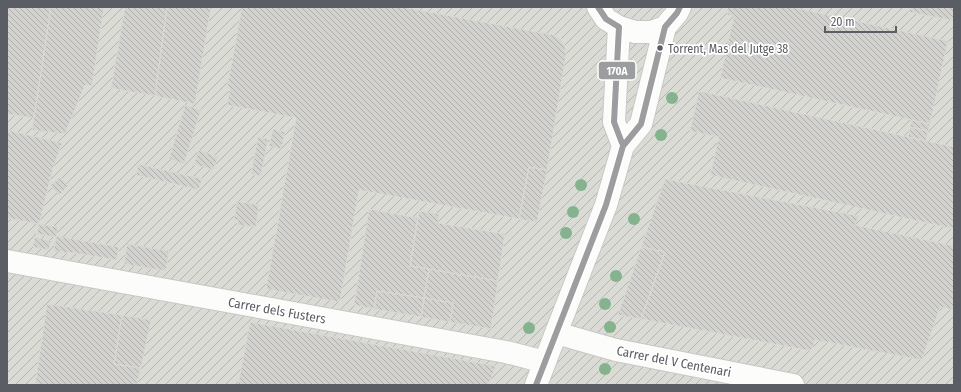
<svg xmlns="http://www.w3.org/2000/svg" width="961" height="392" font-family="'Fira Sans Condensed',sans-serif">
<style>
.industrial{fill:url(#industrial-furrows)}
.building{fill:url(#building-back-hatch);stroke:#dadad4}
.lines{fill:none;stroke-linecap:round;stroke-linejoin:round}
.minor-casing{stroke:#c7c7c7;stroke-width:24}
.minor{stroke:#fcfcfb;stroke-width:22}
.bus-1-casing{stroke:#fff;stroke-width:9}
.bus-1{stroke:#9c9d9f;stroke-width:6}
.tree{fill:#84b38e}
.bus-dot{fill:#5b5d64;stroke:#fff;stroke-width:1.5}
.labels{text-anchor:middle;stroke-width:3.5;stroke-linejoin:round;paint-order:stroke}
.bus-label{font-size:12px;fill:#5b5d64;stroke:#fff;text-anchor:start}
.street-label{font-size:13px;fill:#5b5d64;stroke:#fff}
.line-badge{stroke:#fff;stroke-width:1.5}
.badge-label{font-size:11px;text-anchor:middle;font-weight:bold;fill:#fff}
</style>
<defs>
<pattern id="industrial-furrows" width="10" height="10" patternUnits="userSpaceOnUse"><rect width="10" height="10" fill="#dbdbd5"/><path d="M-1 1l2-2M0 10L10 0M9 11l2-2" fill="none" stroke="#b5b5b0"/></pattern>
<pattern id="building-back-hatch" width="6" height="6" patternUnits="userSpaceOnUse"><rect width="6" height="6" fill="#d3d2cf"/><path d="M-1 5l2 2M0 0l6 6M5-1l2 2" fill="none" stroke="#aeaeac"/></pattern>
</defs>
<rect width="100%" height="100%" fill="#ebebe5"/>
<path class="industrial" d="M7 7H954V385H7Z"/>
<path class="building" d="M7 7H51L34 118 7 114Z
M51 7H104L92 86 85 85 65 134 32 130Z
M125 7H167L155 96 111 88Z
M167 7H211L195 104 155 96Z
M242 7H402L553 35 559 38 565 46 566 55 547 170 529 167 519 219 359 190 340 302 266 289 296 118 227 105 230 88H227Z
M728 7H791L948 41 930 124 720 78 734 16 727 15Z
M910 7H954V21L909 12Z
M699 91 954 147V229L710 175 719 137 690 131Z
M185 105 201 110 184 164 169 159Z
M912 120 930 124 928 131 910 127Z
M910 127 928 131 926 141 908 137Z
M273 129 285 132 281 149 269 146Z
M7 130 62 143 53 168 39 224 7 218Z
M258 137 268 139 261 176 251 174Z
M199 150 218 157 213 170 194 164Z
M138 164 202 179 199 190 136 175Z
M529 167 547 170 537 222 519 219Z
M60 177 68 186 59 195 50 186Z
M665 179 859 216 855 225 954 246V310L940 307 922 360 815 340 811 351 641 319 665 252 641 247Z
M237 201 259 205 256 227 237 225 238 220H234Z
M369 209 418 218 410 266 429 269 424 298 377 291 374 309 354 305Z
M419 211 439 214 438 223 505 234 498 281 410 266Z
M39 224 58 227 56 237 31 233V232L37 233Z
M56 236 119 247 117 260 68 252V253L54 251Z
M35 237 51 241 49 250 33 247Z
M127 244 169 251 166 271 124 264Z
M641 247 665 252 641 319 618 315Z
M429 269 498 281 491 329 450 322 453 303 424 298Z
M377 291 424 298 421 317 374 309Z
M424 298 453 303 450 322 421 317Z
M47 304 122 315 114 364 141 368 137 384 143 385H35Z
M122 315 151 320 141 368 114 364Z
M250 322 496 366 488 385H238Z"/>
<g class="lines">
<defs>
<path id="minor" d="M598 7 606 19 619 27 635 32H651L665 27 677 13 680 7
M619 27 614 122 623 146
M7 261 506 352 545 362
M556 333 616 350 793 385
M536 385 556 333 606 205 623 146 641 124 665 27"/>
</defs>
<use href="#minor" class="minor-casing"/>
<use href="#minor" class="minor"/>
<defs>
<path id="bus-1" d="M598 7 606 19 619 27 614 122 622 143
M536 385 606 205 623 146 641 124 665 27 677 13 680 7"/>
</defs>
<use href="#bus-1" class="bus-1-casing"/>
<use href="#bus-1" class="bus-1"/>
</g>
<g class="tree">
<circle cx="672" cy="98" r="6"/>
<circle cx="661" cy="135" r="6"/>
<circle cx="581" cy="185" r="6"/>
<circle cx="573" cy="212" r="6"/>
<circle cx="634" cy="219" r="6"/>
<circle cx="566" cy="233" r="6"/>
<circle cx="616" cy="276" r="6"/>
<circle cx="605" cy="304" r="6"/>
<circle cx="610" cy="327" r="6"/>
<circle cx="529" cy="328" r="6"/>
<circle cx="605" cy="369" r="6"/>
</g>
<circle class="bus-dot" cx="660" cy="48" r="3.5"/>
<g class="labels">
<g class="bus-label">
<text x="668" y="53">Torrent, Mas del Jutge 38</text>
</g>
<g class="street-label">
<text transform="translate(277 310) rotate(10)" y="5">Carrer dels Fusters</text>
<text transform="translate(674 361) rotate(11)" y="5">Carrer del V Centenari</text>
</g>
</g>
<rect class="line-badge" x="598" y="61" width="38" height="19" rx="4" fill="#9c9d9f"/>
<g class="badge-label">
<text x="617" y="75">170A</text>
</g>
<rect width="961" height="392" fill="none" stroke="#5b5d64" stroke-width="16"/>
<path d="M825 26v6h71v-6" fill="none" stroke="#5b5d64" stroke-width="2"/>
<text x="831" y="26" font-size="12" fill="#5b5d64" stroke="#ffffff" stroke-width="3" paint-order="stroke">20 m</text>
</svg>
